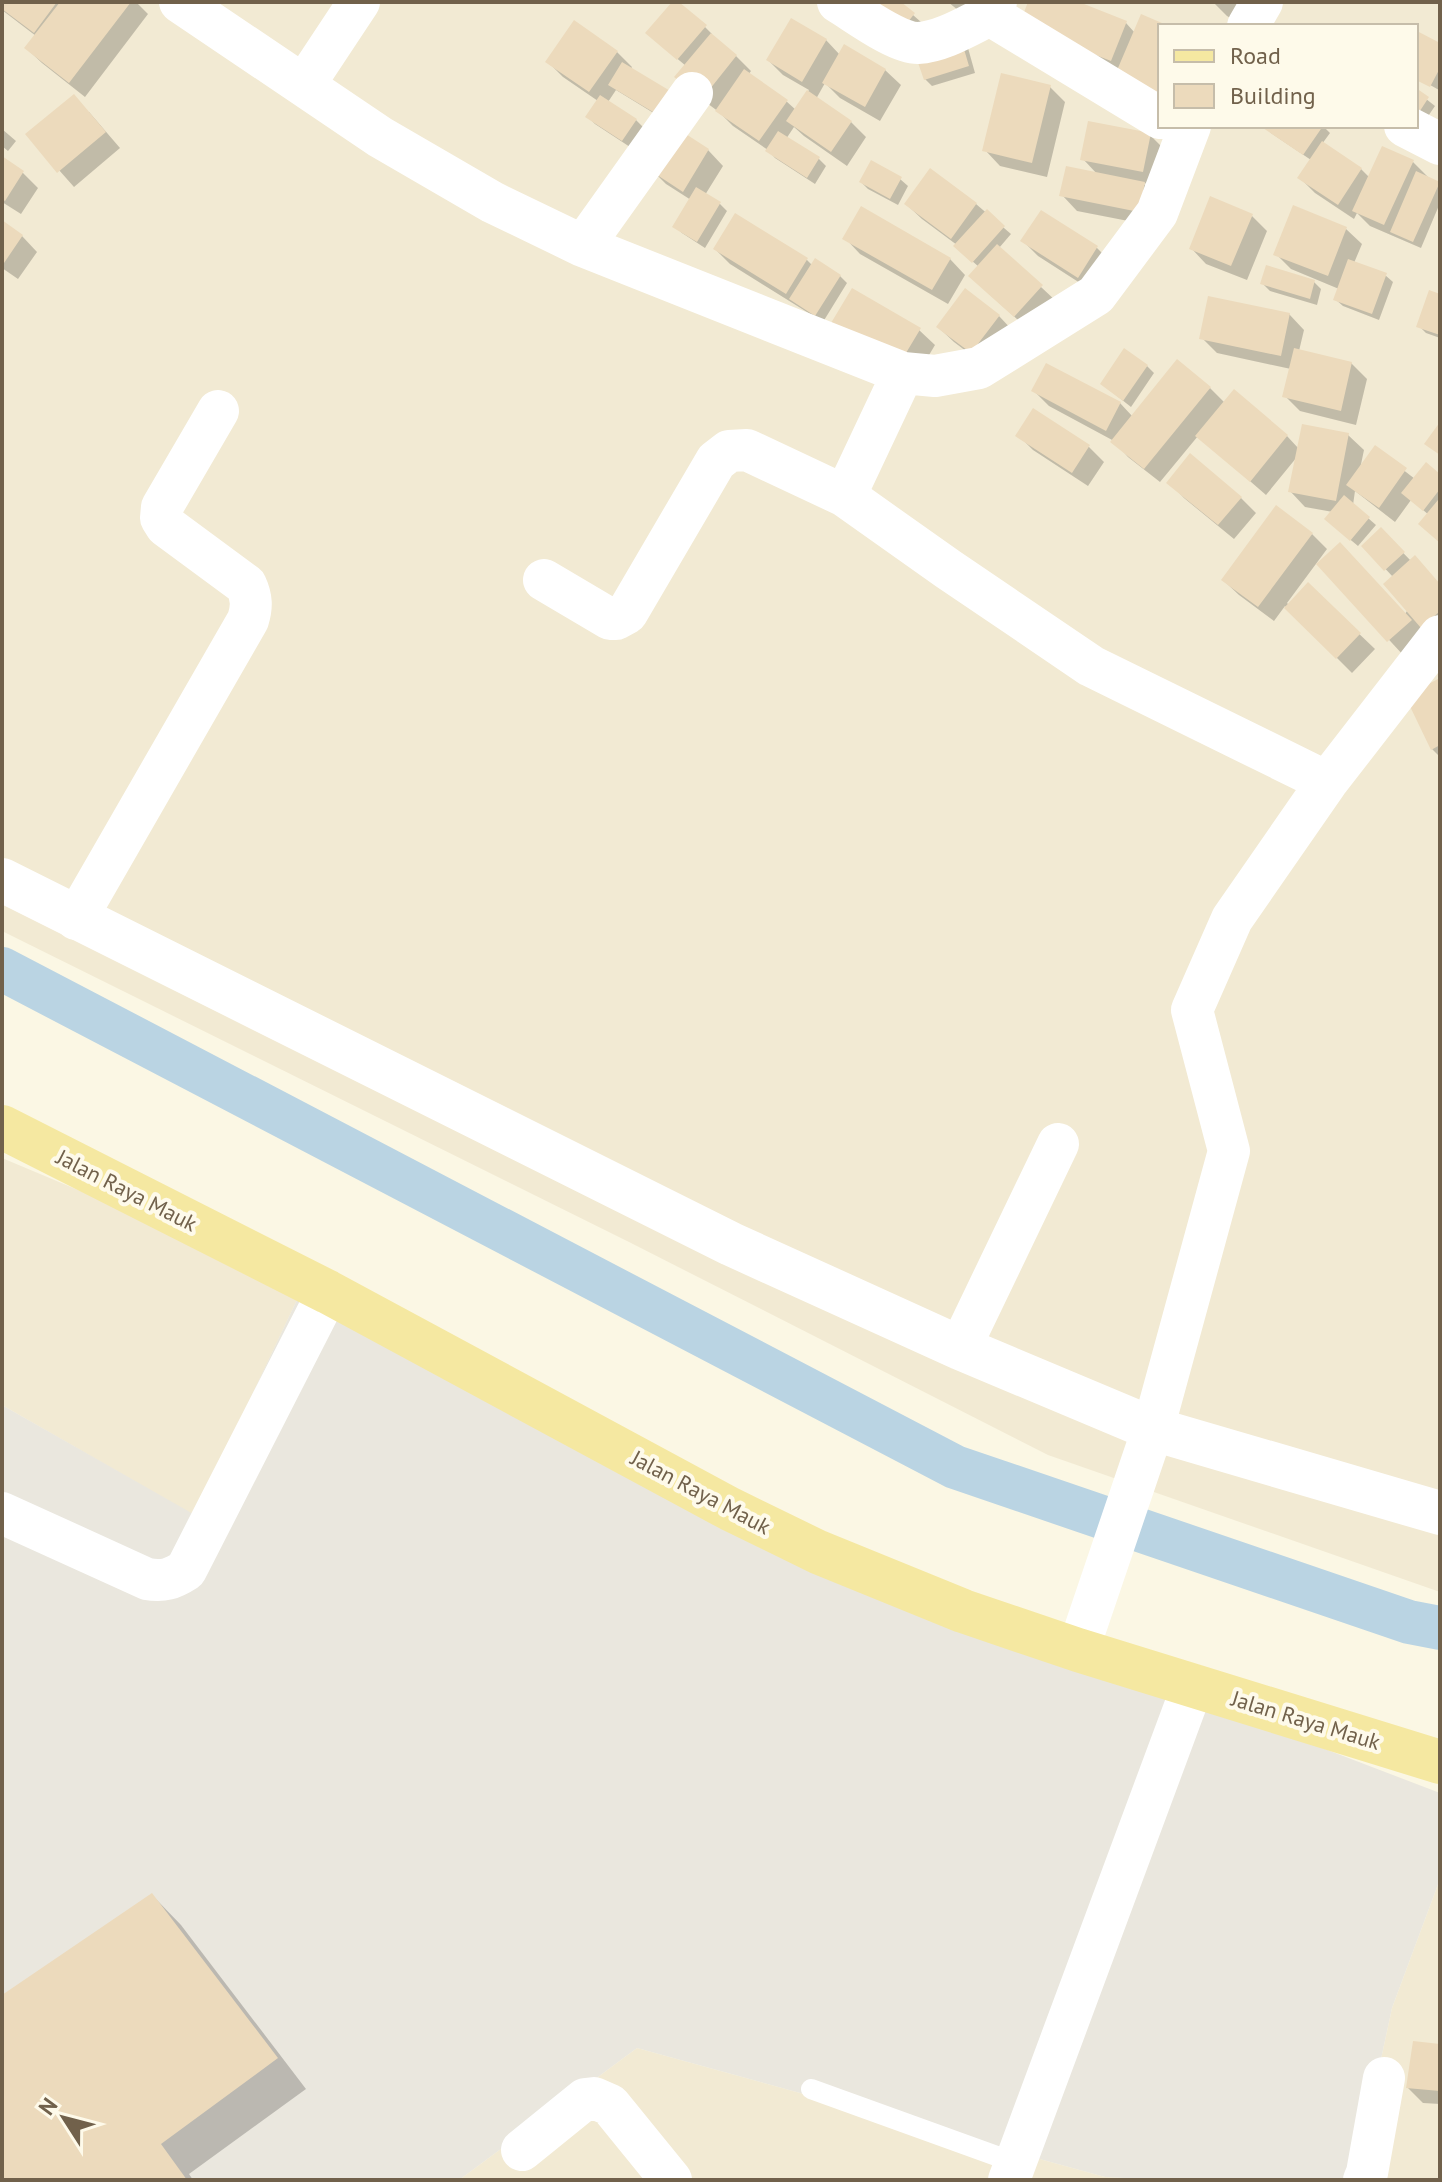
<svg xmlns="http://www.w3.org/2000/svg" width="1442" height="2182" font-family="'PT Sans',sans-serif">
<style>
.residential{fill:#f2ead3;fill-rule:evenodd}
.industrial{fill:#eae7de}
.shadow{fill:#0003}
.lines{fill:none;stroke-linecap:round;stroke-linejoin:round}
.canal{stroke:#bad4e3;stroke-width:44}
.building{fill:#ecdabc}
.service{stroke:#fff;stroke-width:20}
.minor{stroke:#fff;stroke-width:42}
.tertiary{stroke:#fff;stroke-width:44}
.primary{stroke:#f5e8a1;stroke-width:44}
.labels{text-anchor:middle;stroke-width:8;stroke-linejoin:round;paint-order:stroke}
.street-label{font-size:22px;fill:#71614b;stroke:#fefaea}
</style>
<rect width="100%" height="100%" fill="#fbf7e4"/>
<path class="residential" d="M2 2H1440V1592L1048 1455 631 1243 2 931ZM1160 26H1416V126H1160Z
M2 1158 304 1285 195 1516 2 1405Z
M1440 1879V2180H1355L1392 2008Z
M637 2048 1105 2177 1161 2180H459Z"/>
<path class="industrial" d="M304 1285 786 1543 1440 1793V1879L1392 2008 1355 2180H1161L1105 2177 637 2048 459 2180H2V1405L195 1515Z"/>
<path class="shadow" d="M2 2H136L148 14 85 97 42 63 26 48 36 36 2 10Z
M674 2 705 27 712 34 711 35 736 56 751 71 748 75 786 101 796 110 809 90 783 75 768 60 826 40 840 55 885 70 901 85 880 121 840 98 825 83 816 99 851 122 866 137 847 166 804 136 794 127 786 139 819 159 826 166 815 184 775 158 768 150 733 126 719 112 692 92 686 66 655 40Z
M898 2 921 22 905 42Z
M948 2H975L964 15Z
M1030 2H1073L1126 23 1135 33 1142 17 1164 26H1160V101L1037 39Z
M1213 2H1274L1244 26 1227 16Z
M1418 34 1440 46 1439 90 1416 77V37Z
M968 48 975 73 932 86 925 79Z
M617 52 632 67 630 70 665 120 616 90 608 102 636 120 643 127 630 147 595 124 588 117 598 101 563 77 548 62Z
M1050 87 1065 102 1047 177 1000 166 985 150Z
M1416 91 1435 106 1420 128Z
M89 112 120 148 74 187 28 135Z
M1264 126H1323L1330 133 1322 144 1361 169 1370 178 1413 162 1428 177 1440 185V203L1421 248 1370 226 1357 213 1354 219 1315 193 1300 178 1311 160 1271 133Z
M2 129 16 141 8 151 2 146Z
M1150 135 1165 150 1158 186 1143 183 1159 200 1154 226 1077 211 1062 195 1098 175 1083 159Z
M708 150 723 166 705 195 720 204 727 211 705 248 682 233 675 226 691 200 666 184 651 169Z
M2 158 23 173 38 188 21 214 2 202Z
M900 179 908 186 898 205 868 189 861 182Z
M906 204H976L1011 234 999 248 1056 301 1030 331 986 291 979 267 963 253 957 245 922 219Z
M1294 208 1346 229 1362 244 1354 263 1385 275 1393 282 1379 320 1343 306 1335 299 1339 289 1291 269 1276 254Z
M1252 216 1267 231 1247 280 1206 264 1191 248Z
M2 222 22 236 37 252 18 279 2 268Z
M845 238 950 259 965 275 948 304 860 254Z
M1023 241 1097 248 1112 263 1094 292 1038 256Z
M715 249 807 260 813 266 840 276 847 283 823 322 730 264Z
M1311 279 1321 289 1317 305 1270 291 1263 284 1311 281Z
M852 291 919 330 935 345 916 377Z
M965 291 999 316 1014 332 987 367 954 342 938 327Z
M1440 296V338L1426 333 1419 326Z
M1289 314 1304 330 1299 351 1351 363 1367 379 1356 425 1300 411 1285 396 1291 369 1217 353 1202 338Z
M1147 366 1154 373 1131 407 1102 384Z
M1210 388 1225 403 1287 436 1299 449 1348 435 1364 450 1360 469 1375 448 1415 479 1440 476V543L1429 515 1411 500 1395 522 1355 491 1353 505 1376 525 1358 546 1334 526 1333 512 1305 507 1290 491 1297 457 1266 495 1198 436 1160 482 1128 457 1114 441 1049 406 1034 391 1120 403 1133 417Z
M1018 435 1089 447 1104 462 1088 486 1033 450Z
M1169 482 1241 498 1256 513 1234 539 1184 498Z
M1381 530 1411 561 1440 585V639L1404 656 1319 564 1405 614 1407 611 1393 577 1364 546Z
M1312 534 1327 549 1287 603 1289 605 1308 585 1375 649 1352 673 1285 606 1274 621 1239 595 1223 580Z
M1440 681V757L1432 749Z
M152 1895 181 1925 306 2089 189 2174 193 2180H2V1998Z
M1440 2046V2104L1423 2103 1408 2088Z"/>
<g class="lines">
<path class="canal" d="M2 969 955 1467 1409 1622 1440 1628"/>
</g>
<path class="building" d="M2 2H57L34 33 2 9Z
M60 2H131L69 83 24 48Z
M672 2H679L707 25 677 60 645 33Z
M853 2H901L915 13 897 36Z
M1028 2H1079L1127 21 1111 61 1019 25Z
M1141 14 1169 26H1160V94L1115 75Z
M791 18 827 39 802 82 766 60Z
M574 20 618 51 589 92 545 62Z
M1417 31 1440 43V68L1430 87 1416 80Z
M711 33 737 55 702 99 674 77Z
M961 39 969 66 924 80 915 54Z
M844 44 886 69 865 107 822 83Z
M622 62 672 92 658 115 608 85Z
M744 69 788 100 759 141 715 111Z
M1001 73 1051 85 1032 163 982 151Z
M1416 88 1429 97 1416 117Z
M807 90 852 121 831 152 786 121Z
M74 94 106 132 57 173 25 134Z
M600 95 637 119 622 141 585 117Z
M1088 121 1151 133 1143 172 1080 160Z
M1260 126H1323L1303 155Z
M675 127 709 149 683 192 648 169Z
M778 131 820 157 807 178 765 151Z
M1322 141 1362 168 1338 205 1297 178Z
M1382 146 1414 160 1384 225 1352 211Z
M2 156 24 171 5 201 2 199Z
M871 160 902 177 890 199 859 182Z
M1066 166 1145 182 1139 212 1059 196Z
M930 168 977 203 951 239 904 204Z
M1416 171 1440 182 1413 242 1390 232Z
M696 187 721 202 697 242 672 227Z
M1210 196 1253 214 1231 266 1189 249Z
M1293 205 1347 227 1328 276 1273 255Z
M861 206 951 258 932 290 842 239Z
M987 209 1005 226 972 263 953 246Z
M1041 210 1098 246 1078 278 1020 241Z
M735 213 808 258 786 294 713 249Z
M2 220 23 235 2 266Z
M997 244 1043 285 1014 317 968 276Z
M815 258 841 275 815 316 789 299Z
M1348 259 1387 273 1372 314 1333 300Z
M1266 265 1315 280 1310 299 1260 284Z
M852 288 921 328 900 363 831 323Z
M965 288 1000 315 971 353 936 327Z
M1429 290 1440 294V335L1416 327Z
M1208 296 1290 313 1281 356 1199 339Z
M1124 348 1148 365 1123 401 1100 384Z
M1294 348 1352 362 1341 411 1282 397Z
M1177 359 1211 387 1144 469 1110 442Z
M1046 363 1121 402 1106 431 1031 391Z
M1234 389 1288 435 1250 482 1195 436Z
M1033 408 1090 445 1072 473 1015 436Z
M1440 422V455L1424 444Z
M1302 424 1349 433 1336 501 1288 492Z
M1375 445 1407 468 1379 508 1346 485Z
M1190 453 1242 497 1218 525 1166 483Z
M1426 462 1440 474V489L1423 511 1401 493Z
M1344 495 1370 517 1350 541 1324 519Z
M1438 500 1440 502V543L1418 524Z
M1276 505 1313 533 1258 607 1221 580Z
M1381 527 1405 552 1384 571 1361 546Z
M1340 542 1412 620 1387 642 1316 564Z
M1415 555 1440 584V611L1421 628 1383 584Z
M1308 582 1361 633 1336 659 1284 608Z
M1440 678V745L1431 750 1405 696Z
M152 1893 278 2058 161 2144 187 2180H2V1995Z
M1413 2041 1440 2044V2091L1406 2088Z"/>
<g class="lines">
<path class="service" d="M811 2089 1016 2163"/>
<path class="minor" d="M180 2 380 137 492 202 583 246 903 373
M838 2C858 14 896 43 918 43 942 42 969 25 990 15L996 2
M990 15 1160 118
M1248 26 1262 2
M304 85 359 2
M1405 126 1440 144
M583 246 692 93
M845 496 903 373 935 376 979 368 1096 295 1157 213 1190 126
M544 580 610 619H616L627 613 716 461 729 451 747 450 845 496 948 569 1091 666 1327 782
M76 919 248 620C252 607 252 598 246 585L166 526 161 518 162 507 218 411
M960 1348 1058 1144
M2 1513 147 1579C163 1582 172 1579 186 1570L328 1292
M1078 1650 1153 1429 1229 1151 1192 1010 1232 919 1327 782 1440 636
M522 2150 585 2099 594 2098 610 2105 671 2180
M1009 2180 1193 1685
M1364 2180 1367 2173 1384 2078"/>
<path class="tertiary" d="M2 880 731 1244 960 1348 1153 1429 1440 1513"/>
<path class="primary" d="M2 1127 328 1292 730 1509 818 1552 963 1611 1078 1650 1440 1762"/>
</g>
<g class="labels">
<g class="street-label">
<text transform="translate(127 1190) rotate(27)" y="8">Jalan Raya Mauk</text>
<text transform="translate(701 1492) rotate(28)" y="8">Jalan Raya Mauk</text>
<text transform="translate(1306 1720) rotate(17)" y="8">Jalan Raya Mauk</text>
</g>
</g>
<rect width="1442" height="2182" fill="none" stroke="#71614b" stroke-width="8"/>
<rect x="1158" y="24" width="260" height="104" fill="#fefaea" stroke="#c6bdaa" stroke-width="2"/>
<rect x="1174" y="50" width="40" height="12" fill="#f5e8a1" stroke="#c6bdaa" stroke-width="2"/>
<text x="1230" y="64" font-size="24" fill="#71614b">Road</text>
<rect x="1174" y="84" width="40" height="24" fill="#ecdabc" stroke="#c6bdaa" stroke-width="2"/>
<text x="1230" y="104" font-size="24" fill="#71614b">Building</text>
<g transform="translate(64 2118) rotate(306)" stroke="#fefaea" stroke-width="6" paint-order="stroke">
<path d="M0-6L14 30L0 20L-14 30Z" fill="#71614b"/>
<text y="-12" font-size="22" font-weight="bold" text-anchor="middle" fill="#71614b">N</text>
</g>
</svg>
